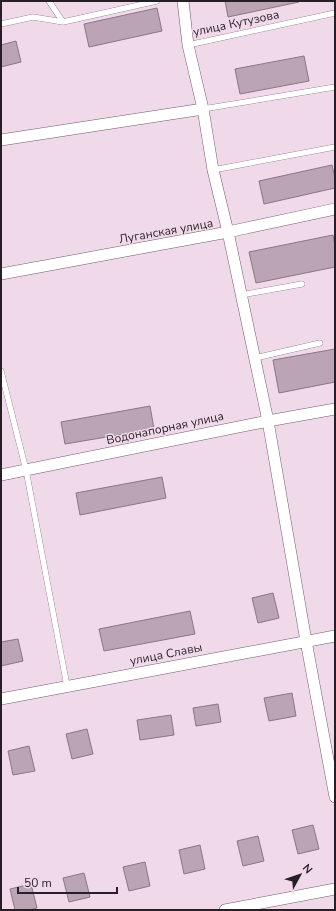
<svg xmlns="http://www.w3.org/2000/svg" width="336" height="911" font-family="'Nunito Sans',sans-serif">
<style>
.building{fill:#bba4b4;stroke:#8b7685}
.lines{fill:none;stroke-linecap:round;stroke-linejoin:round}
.lane-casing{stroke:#705c6a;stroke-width:6}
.street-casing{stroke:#705c6a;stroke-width:12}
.lane{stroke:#fff;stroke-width:5.5}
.street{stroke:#fff;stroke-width:11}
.labels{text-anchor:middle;stroke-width:3;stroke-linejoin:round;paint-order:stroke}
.street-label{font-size:12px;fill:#271f25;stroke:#f0d9e9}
</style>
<rect width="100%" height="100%" fill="#f0d9e9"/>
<path class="building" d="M225 1H299V2L228 17Z
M157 8 162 31 89 47 84 24Z
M16 41 21 62 1 67V45Z
M304 56 309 81 240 94 235 69Z
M332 165 335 178V188L264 204 259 181Z
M333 235 335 246V267L256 283 249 252Z
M335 349V382L279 393 273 360Z
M150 406 154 429 65 444 61 422Z
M162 477 166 498 80 515 76 493Z
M273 593 279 618 258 623 252 598Z
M190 611 195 634 104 651 99 629Z
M18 639 23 661 1 666V642Z
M292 693 296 716 269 721 264 698Z
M218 704 221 722 196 726 193 708Z
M171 715 174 735 140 740 137 720Z
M87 729 93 754 72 759 66 734Z
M29 746 35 771 13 775 8 751Z
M313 825 319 849 298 854 292 830Z
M258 836 264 861 243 866 237 841Z
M200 845 205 869 184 874 179 850Z
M145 862 150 886 129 891 123 867Z
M84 873 90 897 69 902 63 878Z
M31 884 37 908 29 910H15L10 889Z"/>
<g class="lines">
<defs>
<path id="lane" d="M49 1 63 22 157 1
M1 24 33 17 63 22
M188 45 335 13
M203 109 335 87
M213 170 335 147
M241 295 302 284
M255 358 320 343
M1 371 26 470 67 686"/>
<path id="street" d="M183 1 188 45 203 109 213 170 228 232 268 421 306 641 335 797
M1 140 203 109
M1 274 228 232 335 209
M1 475 268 421 335 409
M1 699 335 636
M225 910 335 889"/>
</defs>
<use href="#lane" class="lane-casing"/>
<use href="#street" class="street-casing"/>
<use href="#lane" class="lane"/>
<use href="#street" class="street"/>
</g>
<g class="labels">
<g class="street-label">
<text transform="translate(236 23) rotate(-12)" y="4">улица Кутузова</text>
<text transform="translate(166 231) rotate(-10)" y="4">Луганская улица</text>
<text transform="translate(165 428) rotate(-12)" y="4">Водонапорная улица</text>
<text transform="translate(166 654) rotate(-11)" y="4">улица Славы</text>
</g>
</g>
<rect width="336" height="911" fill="none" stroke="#271f25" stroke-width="4"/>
<g transform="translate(300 875) rotate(50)" stroke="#f0d9e9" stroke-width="3" paint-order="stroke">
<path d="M0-3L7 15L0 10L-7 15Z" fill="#271f25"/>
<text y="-6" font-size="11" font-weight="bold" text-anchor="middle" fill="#271f25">N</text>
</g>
<path d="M18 887v6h99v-6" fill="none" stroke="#271f25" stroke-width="2"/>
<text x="24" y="887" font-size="12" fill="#271f25" stroke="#f0d9e9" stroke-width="3" paint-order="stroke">50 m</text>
</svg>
